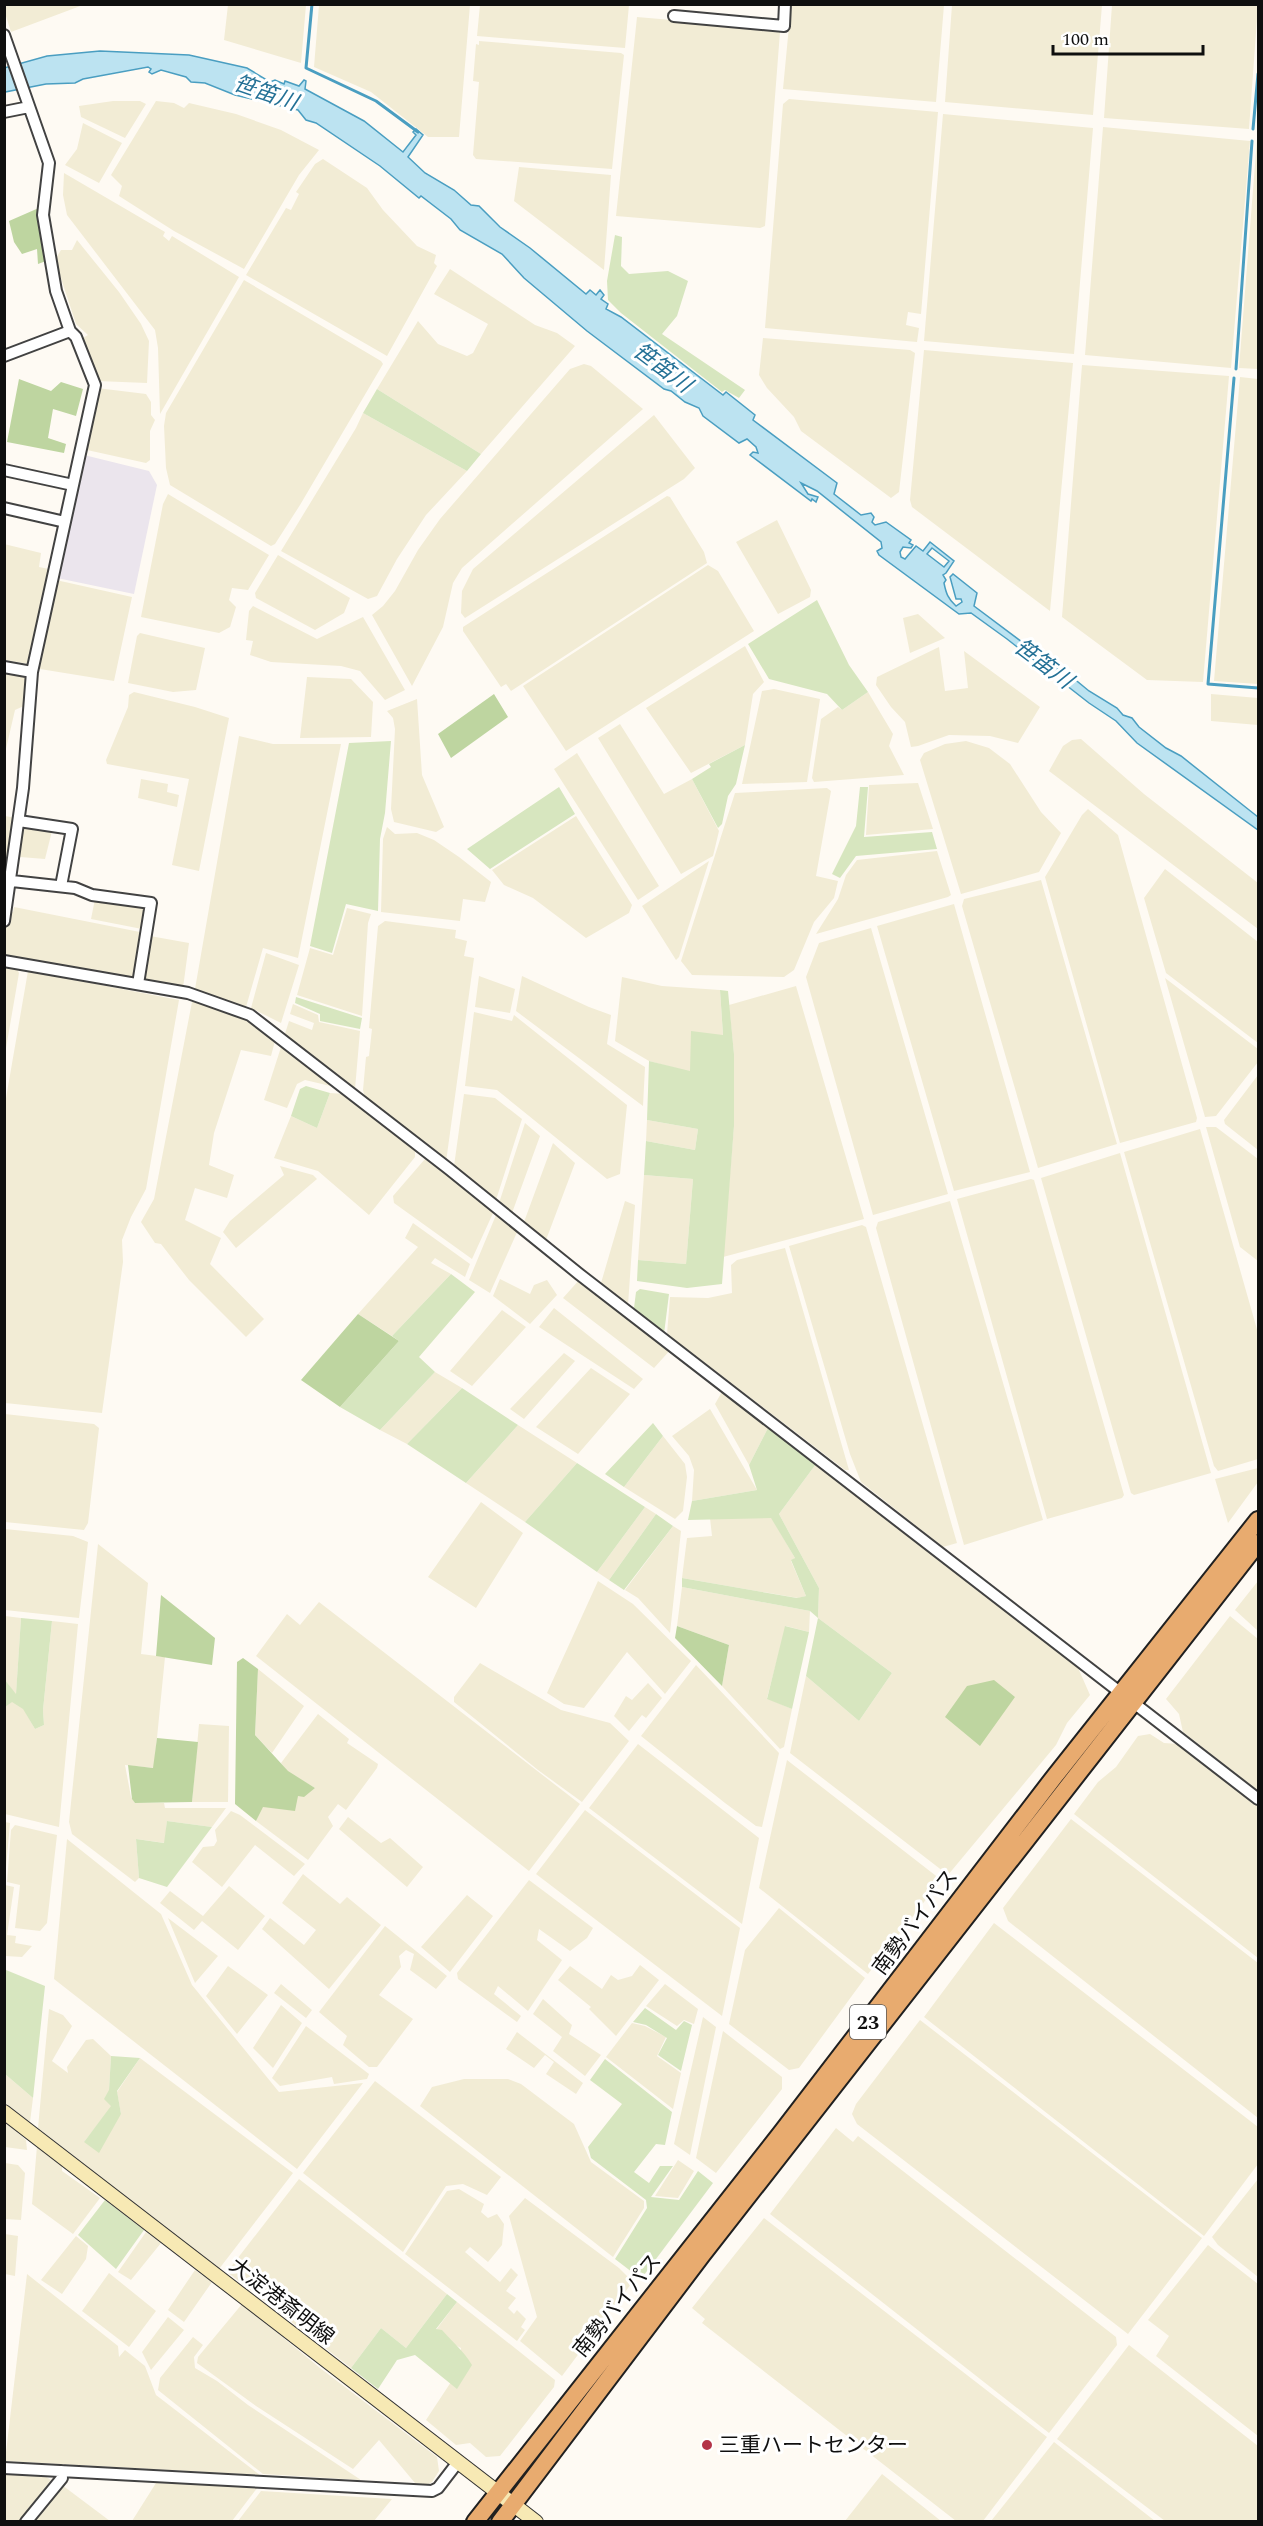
<svg xmlns="http://www.w3.org/2000/svg" width="1263" height="2526" font-family="Spectral,'Noto Sans JP',serif">
<style>
.industrial{fill:#ebe5ed}
.farmland{fill:#f2ecd5}
.green{fill:#d7e6bf}
.forest{fill:#bed5a0}
.water{fill:#bce3f1;stroke:#4a9ec1;stroke-width:1.5;fill-rule:evenodd}
.lines{fill:none;stroke-linecap:round;stroke-linejoin:round}
.stream{stroke:#4a9ec1;stroke-width:3}
.minor-casing{stroke:#424242;stroke-width:14}
.secondary-casing{stroke:#313131;stroke-width:16}
.trunk-casing{stroke:#202020;stroke-width:20}
.minor{stroke:#fff;stroke-width:10}
.secondary{stroke:#f7e9b4;stroke-width:14}
.trunk{stroke:#e8ab6f;stroke-width:16}
.poi-dot{fill:#b33448;stroke:#fff;stroke-width:2}
.labels{text-anchor:middle;stroke-width:6;stroke-linejoin:round;paint-order:stroke}
.shield{fill:#fff;stroke:#575757;stroke-width:1.5}
.shield-label{font-size:20px;font-weight:bold;fill:#0f0f0f}
.street-label{font-size:21px;fill:#0f0f0f;stroke:#fff}
.poi-label{font-size:21px;fill:#0f0f0f;stroke:#fff;text-anchor:start}
.water-label{font-size:22px;font-style:italic;fill:#247196;stroke:#fff}
</style>
<rect width="100%" height="100%" fill="#fefaf3"/>
<path class="industrial" d="M84 455 149 471 157 485 134 594 57 578Z"/>
<path class="farmland" d="M4 5 5 4 83 5 11 32 5 13Z
M228 5H306L301 63 224 40Z
M319 5H470L459 137H428L371 92 314 67Z
M480 5H629L625 48 477 36Z
M791 5H944L936 102 783 89Z
M952 5H1102L1093 115 945 102Z
M1112 5H1258L1249 129 1104 118Z
M637 17 777 29 780 32 765 226 760 228 616 216Z
M479 41 621 53 624 55 612 169 476 159 473 155 479 82 473 81 476 44 479 45Z
M789 99 938 112 921 314 908 312 906 325 919 328 917 342 765 328 783 104Z
M113 101H140L146 104 125 138 81 117 79 106Z
M156 101 174 103 184 108 189 103 236 114 281 130 319 150 299 175 244 269 174 231 119 196 122 186 111 175Z
M943 114 1093 128 1074 354 924 341Z
M83 123 122 143 99 183 65 165 77 149Z
M1103 127 1250 141 1231 368 1085 355Z
M1257 139H1258V369L1239 368Z
M323 159 367 188 383 210 417 246 436 255 434 263 437 266 387 356 246 275 286 208 291 210 299 194 296 192 315 164Z
M519 167 611 175 604 270 514 201Z
M64 173 165 232 163 236 169 241 172 236 239 277 160 414 158 348 155 330 67 215 63 195Z
M77 240 119 292 141 324 149 341 147 383 97 381 83 338 88 335 76 324 55 260 61 250H72Z
M450 269 535 325 557 333 575 346 481 454 377 389 418 321 438 344 467 356 473 353 488 324 434 294Z
M244 280 381 361 383 364 300 505 275 544 271 546 170 485 166 468 164 426 166 413Z
M763 338 910 350 915 353 899 492 891 498 801 431 794 417 767 388 759 375Z
M924 350 1073 363 1050 611 912 507 910 500Z
M584 364 591 366 643 409 462 568 453 583 443 627 412 686 372 615 383 606 395 591 418 550 440 519 570 369Z
M1082 365 1229 376 1203 682 1147 680 1062 617Z
M1240 377 1258 379V684L1214 681Z
M97 388 146 394 151 402V415L155 420 150 431V460L146 463 87 450 85 446Z
M363 413 467 471 426 515 397 559 377 596 368 599 281 551 356 428Z
M654 415 695 468 684 479 465 618 461 613 462 591 473 569Z
M168 494 269 555 248 590 232 588 229 600 236 607 230 627 219 633 141 617 163 504Z
M667 496 670 497 704 552 707 563 511 691 506 684 501 687 463 631V627Z
M777 520 811 590 810 597 778 614 736 542Z
M4 544 41 553 39 567 49 569 29 664 5 660Z
M278 555 350 598 344 613 315 630 256 598 255 593Z
M708 565 718 571 754 631 566 751 523 686Z
M56 580 132 597 114 681 40 669 38 664Z
M253 606 317 639 363 617 405 690 385 700 360 671 341 666 271 662 250 655 253 641 246 640 249 611Z
M918 614 945 638 910 653 903 618Z
M140 633 205 648 196 690 173 692 128 683 137 636Z
M745 646 764 682 753 694 745 745 691 773 646 708Z
M939 647 945 691 968 688 964 651 1040 707 1018 743 990 736 949 735 918 746 911 747 905 722 891 707 876 685 877 677Z
M5 670 23 673 28 680 26 705 15 710 5 753Z
M307 677 351 679 373 702 371 737 300 738Z
M774 689 820 699 807 782 742 784 762 691Z
M134 692 195 707 229 718 199 871 172 865 189 779 107 764 106 760 128 707 129 695Z
M868 692 893 734 889 746 904 775 814 782 812 778 821 719 838 707 842 710Z
M1211 694 1258 698V725L1211 721Z
M417 699 422 775 444 827 436 832 394 822 391 809 395 729 393 718 387 711Z
M620 724 664 794 692 779 719 831 713 856 681 874 598 738Z
M239 736 273 744H341L298 958 263 948 246 1007 220 1000 195 989Z
M1081 739 1144 794 1258 883V929L1049 771 1063 746 1072 740Z
M966 741 989 748 1010 764 1041 812 1061 833 1039 872 961 894 920 760 924 753 945 744Z
M577 753 659 886 638 900 554 769Z
M141 779 168 784 167 792 179 795 177 807 138 798Z
M918 783 933 829 866 835 869 785Z
M827 788 831 791 816 876 838 881 834 898 814 922 794 970 784 977 692 975 681 961 735 793Z
M1088 809 1118 835 1197 1118 1196 1122 1120 1143 1045 877 1082 815Z
M5 816 16 818 5 891Z
M576 816 632 905 629 913 586 938 533 898 504 885 492 870Z
M23 825 52 831 45 859 20 857Z
M387 827 395 834 417 833 434 840 459 857 491 882 485 902 463 899 460 921 381 912 383 839Z
M937 851 951 895 948 897 816 934 838 899 846 875 857 860Z
M709 861 679 957 676 960 642 906Z
M1165 869 1258 942V1043L1166 973 1144 898Z
M1041 880 1117 1144 1038 1168 962 906 964 899Z
M95 899 145 908 142 929 91 919Z
M954 904 1030 1172 954 1191 877 926Z
M14 907 140 932 132 980 7 958 5 956V936L8 911 13 912Z
M347 908 371 914 368 923 362 1016 297 995 310 948 333 955Z
M385 921 456 930 455 938 467 941 464 956 474 958 446 1162 365 1098 363 1090 366 1057 369 1056 372 1029 369 1028 378 926Z
M871 928 948 1194 873 1215 806 977 819 943Z
M150 936 189 943 183 988 145 981 143 976Z
M266 953 299 965 281 1023 251 1008Z
M5 965 16 967 19 973 5 1054Z
M28 971 179 1000 146 1189 131 1217 122 1240 123 1262 102 1413 5 1403V1104Z
M479 976 515 989 510 1013 475 1007Z
M522 976 589 1007 611 1015 607 1044 645 1067 643 1106 516 1011Z
M622 977 662 986 720 990 723 1036 690 1072 649 1061 615 1041Z
M1165 978 1258 1049V1062L1216 1116 1205 1117Z
M796 986 864 1219 723 1257 734 1126V1054L729 1005Z
M196 1001 247 1018 275 1041 271 1056 241 1050 214 1133 209 1165 234 1175 227 1198 195 1188 185 1220 221 1238 210 1264 264 1319 246 1337 189 1280 161 1244 155 1243 141 1222 154 1199 192 1002Z
M293 1004 318 1015 319 1022 360 1031 355 1089 352 1090 284 1037 289 1021 312 1030 314 1023 290 1014Z
M474 1012 512 1021 514 1015 627 1105 620 1174 607 1179 497 1090 465 1086Z
M282 1044 339 1088 305 1080 297 1084 287 1108 264 1100Z
M1258 1075V1150L1225 1124 1224 1120Z
M330 1093 345 1094 415 1148V1157L369 1215 318 1171 274 1158 291 1116 317 1128Z
M464 1094 495 1098 522 1119 496 1200 454 1166Z
M647 1120 698 1129 695 1150 646 1141Z
M525 1123 540 1136 512 1213 499 1203Z
M1206 1127H1216L1258 1159V1261L1240 1247Z
M1200 1129 1258 1333V1459L1218 1471 1214 1466 1124 1152Z
M553 1143 575 1163 546 1240 524 1222Z
M1120 1153 1211 1473 1134 1495 1131 1493 1041 1178Z
M425 1159 494 1211 472 1259 394 1203 393 1196Z
M280 1166 313 1175 317 1179 236 1248 223 1232 230 1221 284 1175Z
M644 1175 693 1179 686 1264 638 1260Z
M1031 1179 1034 1180 1124 1495 1122 1498 1047 1519 957 1199Z
M625 1201 635 1205 628 1305 601 1283Z
M950 1201 1043 1520 964 1545 876 1228 878 1222Z
M496 1215 512 1224 518 1230 490 1293 469 1280Z
M413 1223 470 1264 465 1277 435 1258 431 1263 451 1274 392 1336 358 1314 418 1247 405 1238Z
M862 1225 866 1227 957 1543 943 1547 861 1482 850 1454 789 1246Z
M785 1248 849 1470H845L667 1334 670 1297 708 1298 732 1293 731 1265 737 1260Z
M500 1279 530 1294 534 1285 547 1280 557 1295 530 1324 493 1296Z
M580 1279 672 1348 654 1368 563 1298Z
M554 1308 643 1379 634 1389 539 1327Z
M502 1310 526 1327 472 1386 450 1371Z
M564 1353 575 1361 524 1419 510 1409Z
M591 1368 630 1394 578 1454 536 1427Z
M435 1372 462 1388 407 1444 380 1430Z
M723 1390 769 1426 749 1465 715 1404Z
M710 1409 757 1490 692 1501 694 1470 689 1456 672 1436Z
M5 1414 94 1424 99 1428 88 1523 84 1530 5 1522Z
M518 1425 577 1463 525 1522 466 1483Z
M663 1436 685 1464 687 1477 683 1511 675 1519 624 1487Z
M816 1464 1075 1661 1090 1695 1067 1723 1056 1745 948 1875 790 1753 806 1676 859 1721 892 1673 818 1618 819 1588 779 1514Z
M1258 1468V1482L1228 1523 1215 1479Z
M481 1502 523 1533 476 1608 428 1577Z
M645 1507 656 1514 609 1580 597 1572Z
M771 1517 795 1558 791 1561 806 1596 798 1598 682 1578 687 1538 712 1536 710 1518Z
M673 1526 681 1531 670 1633 638 1598 625 1590Z
M5 1529 73 1536 88 1542 79 1618 5 1610Z
M98 1544 148 1583 141 1654 165 1657 154 1768 125 1765 131 1797 135 1803H164L165 1808H226L212 1827 167 1821 165 1843 136 1839 139 1878 135 1882 72 1834 69 1822Z
M598 1581 633 1604 691 1661 665 1694 627 1652 584 1708 564 1704 547 1693Z
M1258 1581V1631L1235 1610Z
M682 1587 810 1611 809 1632 786 1626 767 1698 792 1709 784 1747 780 1749 722 1686 729 1645 677 1626Z
M319 1602 580 1804 529 1871 256 1656 287 1614 300 1625Z
M5 1616 21 1618 16 1695 5 1680Z
M1230 1616 1258 1639V1791L1183 1732 1179 1714 1166 1699Z
M52 1621 78 1624 59 1827 5 1814 4 1707 12 1701 23 1708 35 1729 44 1725 43 1710Z
M480 1663 561 1710 610 1723 629 1741 582 1802 538 1770 454 1702V1697Z
M696 1665 779 1753 762 1827 756 1826 725 1803 641 1736Z
M258 1669 304 1706 272 1753 255 1735Z
M648 1683 662 1698 646 1718 642 1715 629 1731 614 1716 626 1696 632 1700Z
M318 1714 349 1739 347 1743 378 1764 377 1768 346 1810 338 1804 328 1817 333 1826 308 1860 256 1821 262 1807 315 1788 288 1772 281 1763Z
M199 1724 229 1726 228 1802H192Z
M1150 1734 1164 1743 1178 1744 1258 1805V1958L1074 1814 1098 1782 1116 1767 1138 1736Z
M638 1744 759 1838 742 1924 589 1808Z
M787 1760 940 1879 938 1884 868 1974 759 1888Z
M585 1810 740 1928 722 2016 536 1874Z
M231 1811 240 1815 305 1864 294 1876 255 1845 222 1887 192 1862 203 1847 214 1846 217 1841 215 1830Z
M348 1817 381 1843 390 1838 423 1867 407 1887 339 1829Z
M1071 1819 1258 1963V2118L1008 1921 1003 1908Z
M5 1822 10 1823 5 1879 4 1822Z
M15 1825 57 1835 47 1923 40 1931 15 1928 20 1885 7 1882 11 1830Z
M67 1839 161 1914 192 1985 279 2092 363 2083 297 2169 54 1979Z
M303 1874 340 1904 347 1897 381 1925 329 1989 262 1929 270 1918 304 1945 316 1930 282 1903Z
M529 1880 593 1928 587 1938 570 1951 539 1929 537 1940 562 1960 528 2011 498 1986 494 1994 521 2016 517 2022 458 1979 457 1973Z
M5 1885 14 1887 7 1935 16 1936 15 1943 32 1946 22 1957 5 1956Z
M229 1886 265 1916 238 1950 202 1921 194 1930 160 1903 170 1891 203 1916Z
M467 1895 493 1916 450 1972 421 1947Z
M779 1908 865 1978 799 2068 789 2070 729 2024 745 1950Z
M168 1918 218 1956 195 1983Z
M994 1923 1258 2127V2164L1204 2236 924 2017Z
M385 1926 447 1976 436 1989 410 1970 414 1954 406 1950 399 1956 401 1967 379 1995 413 2019 377 2067H369L343 2045 347 2036 319 2012Z
M640 1965 659 1980 616 2036 589 2009 591 2007 558 1980 570 1966 602 1989 611 1975 618 1980 632 1976Z
M228 1966 268 1995 237 2034 206 1996Z
M281 1984 312 2010 306 2018 274 1993Z
M665 1984 698 2009 694 2024 684 2020 677 2026 646 2006Z
M543 1999 572 2025 569 2034 601 2055 585 2076 553 2051 562 2037 533 2014Z
M281 2005 302 2023 273 2068 253 2048Z
M49 2009 63 2015 72 2026 52 2061 68 2073 67 2067 86 2040 93 2039 111 2056 109 2091 112 2106 84 2142 121 2114 117 2092 140 2058 293 2173 219 2269 38 2128Z
M703 2017 716 2027 690 2155 674 2144Z
M920 2020 1202 2238 1128 2334 857 2124 852 2114 856 2104Z
M632 2023 645 2026 666 2037 657 2056 681 2073 673 2109 606 2057Z
M306 2026 369 2074 367 2079 334 2084 332 2077 280 2086 272 2078Z
M723 2031 782 2077V2089L716 2173 696 2158Z
M517 2032 583 2083 576 2094 546 2074 554 2062 545 2055 534 2068 506 2049Z
M5 2074 33 2098 30 2122 5 2103Z
M464 2079H508L521 2084 574 2124 591 2162 644 2201V2208L613 2257 420 2106 432 2087Z
M375 2081 501 2177 487 2195 463 2184 446 2186 403 2252 303 2173Z
M5 2122 26 2140 27 2150 5 2147Z
M836 2128 853 2142 858 2136 1116 2337 1117 2345 1049 2433 770 2214Z
M37 2146 62 2165V2171L100 2198 73 2234 32 2204Z
M678 2160 694 2171 678 2198 655 2196Z
M5 2163 18 2165 25 2173 21 2220 5 2219Z
M299 2179 447 2294 406 2348 381 2328 351 2368 227 2272Z
M1258 2179V2277L1218 2245 1212 2237Z
M459 2189 484 2204 481 2212 488 2218 497 2214 504 2224 502 2245 488 2262 470 2247 465 2252 500 2282 511 2268 518 2275 506 2291 516 2298 508 2308 514 2314 517 2310 526 2319 521 2327 525 2330 517 2341 405 2254 447 2191Z
M525 2198 619 2268 628 2277 631 2284 562 2376 520 2341 537 2317 509 2216Z
M764 2218 1047 2437 983 2521H956L702 2323 705 2319 692 2308Z
M146 2232 161 2243 131 2280 118 2272Z
M5 2234 18 2236 15 2276 5 2274Z
M76 2236 88 2246 86 2259 62 2294 41 2280Z
M1208 2245 1258 2284V2436L1156 2356 1169 2336 1148 2320Z
M195 2270 212 2282 184 2322 168 2310Z
M109 2273 156 2311 129 2347 82 2311Z
M27 2274 118 2346 119 2357 125 2350 145 2366 156 2395 260 2475 5 2461Z
M457 2302 555 2380 554 2387 500 2456 486 2457 470 2443 456 2445 426 2420 451 2382 457 2388 461 2348 451 2343 447 2336 436 2330Z
M242 2304 320 2368 437 2457 439 2471 432 2482 427 2485 415 2483 379 2440 353 2469 256 2406 197 2363 198 2357Z
M168 2317 184 2330 151 2370 142 2352Z
M193 2337 203 2345 194 2357 195 2368 217 2381 248 2405 361 2480 263 2474 158 2390 160 2378Z
M1129 2345 1258 2446V2521H1165L1057 2439Z
M1054 2442 1155 2521H991Z
M5 2473 45 2476 51 2480 20 2521H5Z
M882 2474 941 2521H845Z
M156 2483 258 2487 232 2521H132Z
M62 2485 110 2521 33 2522Z
M261 2491 392 2499 374 2521H238Z"/>
<path class="green" d="M615 235 622 237 621 266 629 274 668 271 688 281 677 316 662 334 745 390 739 398 725 390 722 392 621 313 608 300 607 281Z
M377 389 481 454 467 471 363 413Z
M817 600 849 665 868 692 842 710 827 694 769 679 748 644Z
M391 741 385 813 380 839 378 911 346 904 332 953 310 946 349 743Z
M745 745 736 784 728 796 722 824 718 828 692 779 711 767 709 764Z
M559 787 575 814 490 869 467 849Z
M860 787H868L864 837 932 832 937 849 856 856 840 878 832 874 856 826Z
M720 990 728 991 734 1054V1126L722 1284 687 1288 637 1281 638 1260 686 1264 693 1179 644 1175 646 1141 695 1150 698 1129 647 1120 649 1061 690 1071 691 1031 723 1035Z
M296 997 362 1018 360 1029 320 1021V1014L295 1003Z
M306 1086 330 1093 317 1128 291 1116 300 1089Z
M451 1274 475 1292 419 1357 435 1372 380 1430 340 1407 399 1341 392 1336Z
M640 1289 669 1294 664 1334 634 1308 636 1292Z
M462 1388 518 1425 466 1483 407 1444Z
M653 1423 663 1436 624 1487 605 1474Z
M769 1426 816 1464 779 1514 819 1588 818 1618 892 1673 859 1721 806 1676 818 1618 810 1611 682 1587V1578L797 1598 806 1596 791 1560 795 1558 771 1518 688 1520 692 1501 757 1490 749 1465Z
M577 1463 645 1507 597 1572 525 1522Z
M656 1514 673 1526 624 1590 609 1580Z
M21 1618 52 1621 43 1710 44 1725 35 1729 23 1709 12 1702 5 1707V1680L16 1694Z
M785 1626 809 1632 792 1709 767 1699Z
M167 1821 212 1827 167 1887 139 1878 136 1839 164 1843Z
M6 1970 45 1986 33 2098 5 2074Z
M645 2008 676 2030 684 2021 692 2025 681 2071 658 2055 667 2038 646 2025 633 2022Z
M111 2056 140 2058 117 2091 121 2114 99 2153 84 2142 111 2106 104 2099 109 2090Z
M605 2059 672 2112 665 2145 656 2144 634 2172 649 2183 660 2166H673L651 2197 679 2200 698 2171 713 2183 641 2279 615 2259 647 2208 646 2200 591 2158 588 2147 622 2104 590 2080Z
M105 2200 144 2230 116 2269 78 2235Z
M447 2294 457 2302 436 2329 442 2330C453 2343 463 2350 472 2365L457 2389 415 2355 397 2360 378 2389 351 2368 381 2328 406 2348Z"/>
<path class="forest" d="M41 207 46 261 38 264 37 249 22 254 14 242 9 221Z
M19 379 51 391 61 382 83 389 76 416 53 409 48 438 66 444 64 453 7 442Z
M494 694 508 717 451 758 438 734Z
M358 1314 399 1341 340 1407 301 1380Z
M161 1595 215 1638 212 1665 156 1656Z
M677 1626 729 1645 722 1686 675 1638Z
M243 1658 258 1669 255 1735 288 1771 315 1788 304 1797 298 1796 295 1811 263 1807 256 1821 235 1804 237 1662Z
M994 1680 1015 1697 980 1746 945 1717 967 1686Z
M157 1738 198 1742 192 1802 135 1803 132 1799 128 1765 153 1768Z"/>
<path class="water" d="M100 51 189 55 247 68 270 82 275 80 284 84 285 81 299 86 304 80 306 81 305 89 364 121 403 152 416 135 413 132 416 129 423 135 408 157 425 173 454 190 471 205 479 206 500 227 530 248 586 294 590 290 596 295 600 290 604 295 601 299 608 304 606 309 621 317 723 395 726 392 755 415 753 420 837 483 834 494 861 515 871 513 874 517 872 522 875 525 886 522 911 540 909 543 913 545 911 548 903 547 900 552 901 557 905 559 916 546 923 551 930 542 954 561 946 573 943 575 946 580 944 583C946 593 948 599 956 606L962 602 961 599H956L950 577 953 574 977 593 974 606 1054 666 1067 673 1089 691 1117 708 1123 715 1132 718 1139 727 1166 748 1181 756 1258 817V830L1137 743 1116 721 1089 703 1007 639 971 613 959 614 879 555 877 551 882 548 881 542 817 491 801 483 808 494 818 497 816 502 812 499 811 501 750 455 753 452 758 453 756 447 747 439 739 443 703 416 699 408 685 402 671 391 664 389 587 331 524 278 502 254 460 230 451 219 421 196 419 198 380 166 316 123 306 120 298 110 235 95 205 83 191 82 186 77 161 70 152 74 149 72 151 69 148 67 83 79 75 83 46 84 5 92 4 68 47 56ZM932 548 949 561 944 567 927 554Z"/>
<g class="lines">
<path class="stream" d="M312 4 306 68 376 101 418 132
M1253 129 1258 74
M1236 369 1252 141
M1234 378 1208 684 1258 688"/>
<defs>
<path id="minor" d="M674 16 784 26 785 4
M4 35 49 163 43 215 56 291 70 331 76 337 95 385 32 672 23 788 4 921
M4 112 29 107
M4 356 70 331
M4 470 73 485
M4 508 65 522
M4 667 32 672
M19 821 72 829 61 886
M12 881 75 888 92 895 151 903 138 984
M4 961 188 993 250 1015 449 1169 579 1274 1258 1799
M4 2468 432 2491 438 2488 458 2462
M26 2522 62 2478 61 2471"/>
<path id="secondary" d="M4 2112 536 2522"/>
<path id="trunk" d="M475 2522 782 2132 1055 1776 1258 1520
M500 2522 702 2255 1258 1543"/>
</defs>
<use href="#minor" class="minor-casing"/>
<use href="#secondary" class="secondary-casing"/>
<use href="#trunk" class="trunk-casing"/>
<use href="#minor" class="minor"/>
<use href="#secondary" class="secondary"/>
<use href="#trunk" class="trunk"/>
</g>
<circle class="poi-dot" cx="707" cy="2445" r="6"/>
<g class="labels">
<rect class="shield" x="850" y="2005" width="36" height="34" rx="4.5"/>
<g class="shield-label">
<text x="868" y="2029">23</text>
</g>
<g class="street-label">
<text transform="translate(915 1922) rotate(-53)" y="7">南勢バイパス</text>
<text transform="translate(282 2301) rotate(38)" y="7">大淀港斎明線</text>
<text transform="translate(617 2305) rotate(-51)" y="7">南勢バイパス</text>
</g>
<g class="poi-label">
<text x="719" y="2452">三重ハートセンター</text>
</g>
<g class="water-label">
<text transform="translate(266 92) rotate(19)" y="8">笹笛川</text>
<text transform="translate(663 367) rotate(37)" y="8">笹笛川</text>
<text transform="translate(1044 663) rotate(37)" y="8">笹笛川</text>
</g>
</g>
<rect width="1263" height="2526" fill="none" stroke="#0f0f0f" stroke-width="12"/>
<path d="M1053 45v9h150v-9" fill="none" stroke="#0f0f0f" stroke-width="3"/>
<text x="1062" y="45" font-size="18" fill="#0f0f0f" stroke="#ffffff" stroke-width="4.5" paint-order="stroke">100 m</text>
</svg>
